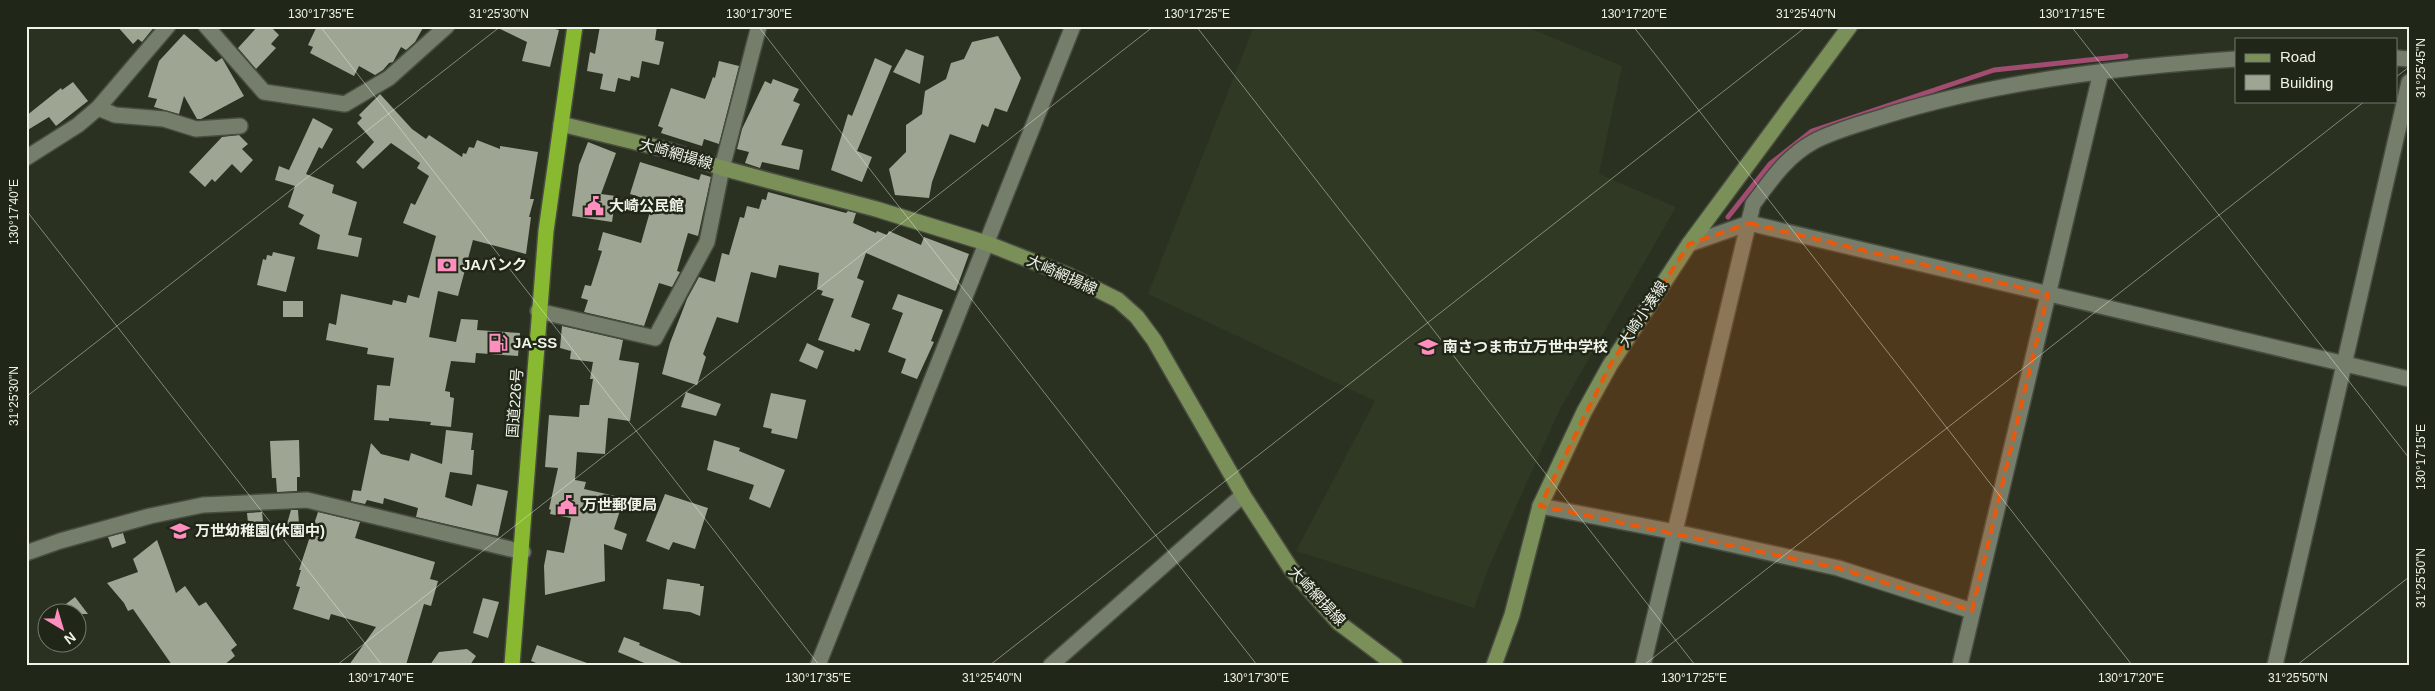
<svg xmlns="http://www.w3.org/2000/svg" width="2435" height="691" font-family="Arial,'Noto Sans JP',sans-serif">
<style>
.built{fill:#303923}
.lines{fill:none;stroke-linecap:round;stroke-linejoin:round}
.stream{stroke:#a24c72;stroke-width:5}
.building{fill:#9ea693}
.street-casing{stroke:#484d40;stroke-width:18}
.secondary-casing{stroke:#484d40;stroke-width:18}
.highway-casing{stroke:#484d40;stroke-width:18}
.street{stroke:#757e6b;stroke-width:15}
.secondary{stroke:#7b9059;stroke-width:15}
.highway{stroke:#89b930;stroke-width:15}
.marked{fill:#e8590c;fill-opacity:0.2;stroke:#e8590c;stroke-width:4;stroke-dasharray:10 6;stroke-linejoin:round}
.ticks{fill:none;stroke:#eff3e9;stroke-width:1;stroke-opacity:0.45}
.labels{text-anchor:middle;stroke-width:5;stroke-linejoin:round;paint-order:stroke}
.street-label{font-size:15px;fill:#eff3e9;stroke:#212718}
.poi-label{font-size:15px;font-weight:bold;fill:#eff3e9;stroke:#212718;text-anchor:start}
.neatline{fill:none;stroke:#eff3e9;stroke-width:2}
.ticks-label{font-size:12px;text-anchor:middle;fill:#eff3e9}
</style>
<rect width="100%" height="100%" fill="#2a3121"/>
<path class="built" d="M1254 26H1524L1622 66 1599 174 1676 207 1560 409 1489 567 1474 608 1296 551 1375 401 1148 294Z"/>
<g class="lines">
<path class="stream" d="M1728 217 1770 164 1812 131 1994 70 2126 56"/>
</g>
<path class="building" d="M117 26H155L142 42 138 39 133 44Z
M258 26H270L279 35 271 44 276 48 256 69 238 48Z
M317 26H424L415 42 406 50 401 47 393 62 389 63 383 70 375 75 359 66 354 76 310 53 313 47 308 45Z
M494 26H543L559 30 550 67 522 61 527 42Z
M600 26H657L655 40 664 42 659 65 642 61 639 78 631 76 630 81 618 78 615 92 600 89 603 74 587 71 590 52 595 54Z
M184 34 216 62 222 58 244 96 201 119H197L184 96 179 114 154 107 157 99 148 97 159 61Z
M998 36 1021 78 1007 112 995 108 988 127 982 124 975 143 950 134 932 182 929 198 895 195 889 169 906 152V125L922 114 925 91 946 79 951 63 964 59 972 42Z
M906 49 924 56 920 84 893 72Z
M875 58 892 66 857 151 872 157 862 182 831 170 848 114 852 116Z
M719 61 739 66 719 144 704 139 702 146 661 133 663 128 658 126 671 88 705 99 713 77 715 78Z
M773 79 799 89 793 101 800 104 781 145 803 150 799 170 762 162 760 168 745 163 749 152 737 149 742 129 765 81 771 84Z
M73 82 88 101 56 126 49 117 26 131V116L61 88 62 90Z
M380 94 412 129 426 139 429 135 462 157 463 153 466 154 469 147 474 148 477 140 500 149V146L538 152 530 199H534L529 217H531L526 254 473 240 458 296 438 291 429 337 456 342 461 319 478 320 477 330 520 333 518 356 476 353 475 363 451 361 445 391 450 392V397L454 398 451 427 430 425 431 422 389 418V421L374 420 377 385 390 386 394 358 367 354 368 348 326 340 329 323 336 325 341 294 392 305 393 300 406 303 408 295 419 298 436 236 403 223 411 203 415 205 429 176 417 168 420 163 391 143 363 169 356 162 374 142 357 123 362 118 359 115Z
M313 118 333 129 322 149 319 147 306 174 334 185 332 193 357 202 348 235 362 238 358 257 317 249 320 235 299 224 304 215 288 207 295 186 275 180 279 166 289 170Z
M239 135 248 144 242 149 253 160 241 173 232 164 215 182 212 179 205 187 189 172 222 137Z
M588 142 616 153 601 194 616 196 612 222 572 216 579 165Z
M640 162 699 180 701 174 711 177 698 236 688 233 677 271 680 272 672 287 659 283 644 326 584 312 588 300 581 298 585 285 591 286 602 251 598 250 603 232 641 243 653 201 630 194Z
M768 192 846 213 848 211 856 213 853 223 876 233 877 231 887 235 889 231 921 245 924 237 969 254 956 290 955 291 866 253 857 278 864 281 851 317 870 324 860 351 855 349 854 352 818 340 834 299 821 295 823 291 817 289 819 273 779 265 776 278 751 272 738 323 717 317 703 354 706 357 697 385 662 374 670 343 687 299 699 277 715 282 722 253 729 255 740 217 744 218 747 206 759 209 762 199 766 200Z
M273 252 295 257 286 292 257 285 263 259 266 260 267 255 272 256Z
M898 294 943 310 931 341 934 342 917 379 901 373 906 359 888 352 903 313 892 309Z
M283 301H303V317H283Z
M562 326 623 340 619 360 639 363 630 421 608 418 605 454 577 452 575 480 586 482 584 489 624 498 614 529 627 534 622 550 604 544 605 581 545 595 544 566 547 550 564 553 571 518 550 514 551 510 549 509 558 468 545 467 549 415 579 417 580 405H589L593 379H590L593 362 570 359 571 351 560 348Z
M807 343 824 351 817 369 799 361Z
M686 392 721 404 716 416 681 407Z
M771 393 806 400 797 439 771 433 772 429 763 427Z
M446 430 473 433 471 450H474L472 475 450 472 445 497 472 506 477 484 508 491 498 536 416 517 418 508 384 498 383 504 367 500 365 504 351 501 353 490 361 491 371 443 381 454 409 461 411 453 442 464Z
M299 440 300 477H297V491L277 492 276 478H272L270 441Z
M714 440 740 448 739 451 785 470 770 508 749 499 754 485 707 470Z
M665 494 708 508 695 549 673 542 669 550 646 541Z
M291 510H298L300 539 284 534Z
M262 512 264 532 249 533 247 513Z
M318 512 360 522 355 538 435 562 430 579 438 581 431 606 424 604 406 665H349L376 627 331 614 329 620 293 609 300 587 296 586 301 570H299Z
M123 533 126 543 112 548 108 537Z
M157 540 176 593 185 586 199 606 206 602 237 645 231 650 235 656 224 665H172L133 609 128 611 124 603 107 583 138 572 133 559Z
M667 579 700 584V586H704L700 616 690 612 663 609Z
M75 597 88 614H53Z
M483 598 499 602 488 638 473 633Z
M624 637 640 643 639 645 686 665H649L618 652Z
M537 645 587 663 586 665H541L531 661Z
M467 649 476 656 470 665H430L439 652Z"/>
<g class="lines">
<defs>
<path id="street" d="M206 26 264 92 345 104 389 78 447 26
M2396 58 2409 59
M98 108 115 115 164 119 196 129 240 126
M26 158 78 125 98 108 168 26
M1689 244 1749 223 2409 379
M538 311 655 338 707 242 722 168 759 26
M1540 506 1675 532 1838 568 1972 611
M26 553 60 541 150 516 203 505 307 500 523 552
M818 665 1073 26
M1051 665 1243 495
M1643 665 1753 204C1771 180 1786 157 1813 142 1835 130 1864 123 1888 115 2000 81 2120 67 2236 59
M1960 665 2101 72
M2275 665 2409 82"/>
<path id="secondary" d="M561 124 672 151 722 168 876 209 986 243 1070 276 1118 300 1137 317 1154 340 1243 495 1291 569 1339 623 1395 665
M1494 665 1512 615 1540 506 1584 412 1610 365 1689 244 1850 26"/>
<path id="highway" d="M512 665 546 231 575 26"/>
</defs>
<use href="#street" class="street-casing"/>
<use href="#secondary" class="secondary-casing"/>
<use href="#highway" class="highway-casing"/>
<use href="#street" class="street"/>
<use href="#secondary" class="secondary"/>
<use href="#highway" class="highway"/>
</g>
<path class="marked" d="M1749 223 2048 294 1972 611 1838 568 1540 506 1610 365 1689 244Z"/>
<path class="ticks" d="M320 26 819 665M758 26 1257 665M1196 26 1695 665M1633 26 2132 665M2071 26 2409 458M2396 77 2409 67M26 210 382 665M26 397 501 26M337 665 1154 26M990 665 1807 26M1644 665 2365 101M2297 665 2409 577"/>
<defs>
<symbol id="civic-bare" viewBox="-9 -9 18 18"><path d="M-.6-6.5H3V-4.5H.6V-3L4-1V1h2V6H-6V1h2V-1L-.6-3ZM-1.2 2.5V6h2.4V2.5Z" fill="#fe8ebd" stroke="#212718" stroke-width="2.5" paint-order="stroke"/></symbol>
<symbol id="bank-bare" viewBox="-9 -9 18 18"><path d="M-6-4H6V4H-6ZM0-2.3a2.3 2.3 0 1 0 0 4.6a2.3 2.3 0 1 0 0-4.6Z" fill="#fe8ebd" stroke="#212718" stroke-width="2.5" paint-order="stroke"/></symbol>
<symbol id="fuel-bare" viewBox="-9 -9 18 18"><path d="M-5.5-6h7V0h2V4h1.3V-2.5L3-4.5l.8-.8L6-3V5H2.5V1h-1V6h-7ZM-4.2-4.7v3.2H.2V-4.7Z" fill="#fe8ebd" stroke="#212718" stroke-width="2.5" paint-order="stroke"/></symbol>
<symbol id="school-bare" viewBox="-9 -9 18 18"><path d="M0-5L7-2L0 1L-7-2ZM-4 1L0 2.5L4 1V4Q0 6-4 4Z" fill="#fe8ebd" stroke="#212718" stroke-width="2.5" paint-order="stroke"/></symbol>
</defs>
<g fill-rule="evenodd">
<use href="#civic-bare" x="580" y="192" width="28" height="28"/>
<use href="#bank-bare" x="433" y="251" width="28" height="28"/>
<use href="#fuel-bare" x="484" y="329" width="28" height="28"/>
<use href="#school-bare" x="1414" y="333" width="28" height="28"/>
<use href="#civic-bare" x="553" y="491" width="28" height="28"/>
<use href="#school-bare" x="166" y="517" width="28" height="28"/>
</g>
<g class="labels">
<g class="street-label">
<text transform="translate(676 154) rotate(16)" y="5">大崎網揚線</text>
<text transform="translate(1062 275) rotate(24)" y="5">大崎網揚線</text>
<text transform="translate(1643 314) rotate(-57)" y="5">大崎小湊線</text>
<text transform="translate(515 403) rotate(-86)" y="5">国道226号</text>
<text transform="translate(1317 596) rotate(47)" y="5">大崎網揚線</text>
</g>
<g class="poi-label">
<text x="609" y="211">大崎公民館</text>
<text x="462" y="270">JAバンク</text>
<text x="513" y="348">JA-SS</text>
<text x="1443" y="352">南さつま市立万世中学校</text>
<text x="582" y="510">万世郵便局</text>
<text x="195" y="536">万世幼稚園(休園中)</text>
</g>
</g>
<rect width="2435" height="691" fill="none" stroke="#212718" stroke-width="55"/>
<rect x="2235" y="38" width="162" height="65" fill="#212718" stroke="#73796c"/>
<rect x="2245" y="54" width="25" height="8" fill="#7b9059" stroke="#73796c"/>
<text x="2280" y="62" font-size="15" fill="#eff3e9">Road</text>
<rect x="2245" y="75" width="25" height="15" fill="#9ea693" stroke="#73796c"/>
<text x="2280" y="88" font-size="15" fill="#eff3e9">Building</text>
<g transform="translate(62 628) rotate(142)"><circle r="24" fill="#212718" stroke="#73796c"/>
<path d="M0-4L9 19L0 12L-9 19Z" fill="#fe8ebd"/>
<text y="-8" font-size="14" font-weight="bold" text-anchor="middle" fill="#eff3e9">N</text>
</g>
<rect x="28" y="28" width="2380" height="636" class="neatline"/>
<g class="ticks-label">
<text x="321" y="18">130°17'35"E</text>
<text x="499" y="18">31°25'30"N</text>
<text x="759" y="18">130°17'30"E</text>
<text x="1197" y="18">130°17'25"E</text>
<text x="1634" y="18">130°17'20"E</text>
<text x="1806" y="18">31°25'40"N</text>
<text x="2072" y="18">130°17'15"E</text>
<text transform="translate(2421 68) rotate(-90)" y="4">31°25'45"N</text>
<text transform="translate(14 212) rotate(-90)" y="4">130°17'40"E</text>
<text transform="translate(14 396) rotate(-90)" y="4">31°25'30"N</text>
<text transform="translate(2421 457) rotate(-90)" y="4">130°17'15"E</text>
<text transform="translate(2421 578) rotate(-90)" y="4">31°25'50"N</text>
<text x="381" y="682">130°17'40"E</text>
<text x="818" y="682">130°17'35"E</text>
<text x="992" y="682">31°25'40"N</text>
<text x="1256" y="682">130°17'30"E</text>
<text x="1694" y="682">130°17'25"E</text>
<text x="2131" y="682">130°17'20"E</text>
<text x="2298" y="682">31°25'50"N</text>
</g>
</svg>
